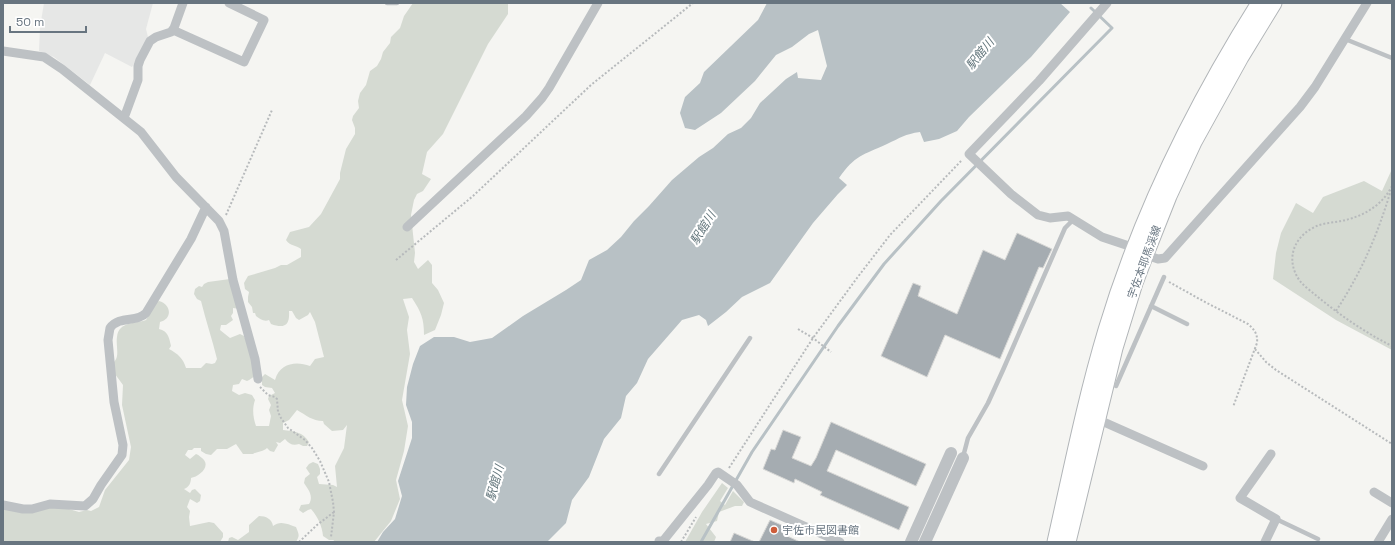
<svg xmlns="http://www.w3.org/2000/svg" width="1395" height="545" font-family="'Space Grotesk','Noto Sans JP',sans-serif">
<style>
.built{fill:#e6e7e6}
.green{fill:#d5dad2}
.water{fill:#b8c1c5}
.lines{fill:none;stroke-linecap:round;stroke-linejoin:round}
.stream{stroke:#b8c1c5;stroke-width:3}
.building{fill:#a5acb1;stroke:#d7d7d5}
.primary-casing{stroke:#b1b5b8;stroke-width:17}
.path{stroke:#b7babc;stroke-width:2;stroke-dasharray:2 2;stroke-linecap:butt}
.service{stroke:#bdc1c4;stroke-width:4.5}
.minor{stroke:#bdc1c4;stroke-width:9}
.tertiary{stroke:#bdc1c4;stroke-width:12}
.primary{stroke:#fff;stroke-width:15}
.poi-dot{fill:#ce5d3a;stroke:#fff;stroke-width:1.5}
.labels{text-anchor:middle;stroke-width:4;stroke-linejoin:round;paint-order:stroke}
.street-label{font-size:11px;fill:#687580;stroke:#fff}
.poi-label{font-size:11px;fill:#687580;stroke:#fff;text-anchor:start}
.water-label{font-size:12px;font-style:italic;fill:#63767c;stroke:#fff}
</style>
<rect width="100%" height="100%" fill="#f5f5f2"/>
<path class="built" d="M44 3H153L146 29 148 37 132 67 105 53 90 85 54 57 39 51 40 27Z"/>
<path class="green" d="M413 3H508V14L488 44 443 134 427 152 422 174 431 179 423 191 417 194 414 200 411 215 415 253 414 262 418 269 428 260 432 265V283L438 290 444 303 441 315 435 330 424 335C424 318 421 312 412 298L403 299 409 317 407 330 410 354 402 400 408 426 404 451 396 480 400 499 391 521 374 542H333L334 540H329L323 536C322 526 318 517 311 509L308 510 303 513 299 510 301 505 309 504C314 496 308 489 304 483L305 478 310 474 306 468 309 464 313 462 318 464 320 469V474L317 477 319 484 333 485 337 487 335 466 344 448 347 425 343 430 332 431 324 424 323 421C312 421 306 415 297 410L289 420 283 423V430C294 431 303 432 309 442L307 446H303L299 444C293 446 289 444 285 439L280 443 276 442 278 445 274 452 270 451 267 448C263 452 258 451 253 454H243L236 444 227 449H217L211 455 206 454 201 451V448H194L192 450H188L185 455 190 459 196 454C199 455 202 458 204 460 210 468 198 477 191 478 191 483 189 487 184 489L190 493 192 490 195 489 201 495 200 501 197 503 190 499 187 507 190 511 189 517 190 526 209 522 214 523 223 533V537L220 542H3V508L59 506 79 512 87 510 91 511 99 507 105 490 129 460 131 447 122 405 123 385 112 370C112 361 116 362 117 356 118 351 116 342 117 337 119 321 135 324 146 320L155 303 159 301C171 304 173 319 160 322L159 329C168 331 169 337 171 346L169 349C178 354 183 358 186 368H201L206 363 212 364 215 363 217 359C212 339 206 321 201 301L197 299 194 294 195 289 199 286 202 287 204 284 208 282 230 279 240 309 233 308V313L231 316 233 320 226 325H221L220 330 230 338 240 334 244 336 251 351 250 357C256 368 260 375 247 381L242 379 239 384 233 385 232 391 239 395 245 393 252 395 255 400C252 409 253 417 256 426H269L271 416 269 410 271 405 268 399 269 396 275 393 272 388 265 387 262 385V377L265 374 275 380C280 363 296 361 310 366L315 359 324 357 315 322 310 312 308 315 299 320 296 318 292 311H289C290 325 285 329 271 324L269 320C264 322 260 319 256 316L255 313H253L252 307 248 302V297L249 292 245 289 244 283 248 276 275 268 281 265H287L301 257V249C296 245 290 246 286 240L290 232 309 227 321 214 340 179V173L346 149 355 134V128L352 120 353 116 359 108 358 101 360 93 366 85 370 71 377 66 381 59 383 52 390 43 391 37 400 28 404 16Z
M1392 169V350L1336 320 1273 279 1276 253 1281 233 1296 203 1313 213 1323 197 1364 181 1382 191Z
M722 483 728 488 720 501 725 505 733 491 744 502 742 506H735L719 512 717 521 706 524 716 537 714 542H685L702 512Z
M259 516C266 516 272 519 273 526 280 520 288 524 296 527 299 535 300 535 296 542H228L229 538 232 537 238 540 249 532V525Z"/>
<path class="water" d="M767 3H1060L1070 12 1031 57 969 117 957 131 939 139 924 142 920 132C905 134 900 138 887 144 863 155 855 155 839 178L847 185 838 194 813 223 770 283 742 297 726 312 708 326 706 320 699 315 682 320 648 359 637 383 626 396 621 418 604 439 589 477 572 500 566 523 547 542H377L383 532 395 519 402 496 398 481 412 438V422L406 405 407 387 413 364 420 346 434 337H454L470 342 492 338 523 316 566 290 581 280 589 260 607 250 621 237 634 221 649 206 672 180 699 157 713 148 728 134 741 128 751 118 760 103 786 79 797 72 798 78 821 80 827 66 818 30 809 34 792 47 776 55 755 81 721 113 695 130 685 128 680 113 685 97 700 83 704 72 758 20Z"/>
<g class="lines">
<path class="stream" d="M701 542 752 452 838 326 884 264 941 201 1112 28 1091 8"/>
</g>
<path class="building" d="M1017 233 1052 249 1043 268 1039 267 1000 359 945 335 927 377 881 356 913 283 921 286 918 296 957 314 983 250 1005 260Z
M831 422 926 464 916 486 836 450 827 471 909 507 899 530 820 495 822 492 795 479 794 483 763 469 771 449 775 450 783 430 801 437 792 458 811 466 816 458Z
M770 520 786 527 783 534 800 542H759Z
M734 533 755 542H730Z"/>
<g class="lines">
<defs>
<path id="primary" d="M1055 542C1071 471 1085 400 1106 330 1141 213 1194 106 1259 3
M1068 542 1115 348 1135 283 1146 254 1169 196 1194 142 1241 57 1274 3"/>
</defs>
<use href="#primary" class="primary-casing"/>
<path class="path" d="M1392 186C1382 206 1362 217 1341 221 1331 223 1320 223 1311 229 1292 240 1286 262 1300 281 1305 287 1312 292 1318 297 1341 316 1366 333 1392 346
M226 215 272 110
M396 260 473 196 591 85 693 3
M1169 282 1205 302 1248 324C1254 329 1258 334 1257 343L1233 407
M1336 311C1362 271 1377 236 1391 190
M798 329 813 338 831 352
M1255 349 1266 362 1276 370 1392 444
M260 387 268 395 275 397 277 399 278 412 281 418 288 428 305 440 312 448 320 461 329 482 333 502 334 512 331 537
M729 468 813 338 857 278 890 235 962 160
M299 542 317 525 334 512
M681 542 696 517"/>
<path class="service" d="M387 3H397
M1345 39 1392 58
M1151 306 1187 324
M1116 386 1164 277
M963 457 968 438 988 403 1003 370 1065 228 1074 219
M659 474 750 338
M1276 519 1318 539"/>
<path class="minor" d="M1107 3 1039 81 969 154 1011 194 1038 215 1050 218 1068 216 1102 237 1135 248
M173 30 244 62 264 20 229 3
M3 51 44 57 62 69 141 132 176 177 219 221 224 231 233 280 255 359 258 379
M124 118 138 80V66L140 60 150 41 156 37 171 32 174 28 183 3
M407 227 526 116 542 98 549 88 598 3
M1146 255 1158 259 1165 258 1300 107 1315 87 1367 3
M1097 419 1203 466
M1374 492 1392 503
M3 505 23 509H32L50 504 85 506 93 499 101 485 122 455 123 445 114 402 108 340 110 328C120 315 137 323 146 313L191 239 206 207
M659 541H663L708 485 716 473 718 472 737 485 750 502 840 542
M1265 542 1276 519 1240 498 1271 454
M1378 542 1392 519"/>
<path class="tertiary" d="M911 542 951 453
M925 542 963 458"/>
<use href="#primary" class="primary"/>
</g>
<circle class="poi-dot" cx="774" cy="530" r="4"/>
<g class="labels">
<g class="street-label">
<text transform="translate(1144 262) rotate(-70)" y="4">宇佐本耶馬渓線</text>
</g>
<g class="poi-label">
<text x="782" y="534">宇佐市民図書館</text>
</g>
<g class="water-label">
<text transform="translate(980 54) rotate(-51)" y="4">駅館川</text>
<text transform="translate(703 228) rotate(-58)" y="4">駅館川</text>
<text transform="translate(495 483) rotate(-74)" y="4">駅館川</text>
</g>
</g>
<rect width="1395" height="545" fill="none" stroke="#687580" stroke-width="8"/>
<path d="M10 26v6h76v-6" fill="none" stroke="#687580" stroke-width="2"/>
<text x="16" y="26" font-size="12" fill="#687580" stroke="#ffffff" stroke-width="3" paint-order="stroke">50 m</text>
</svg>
